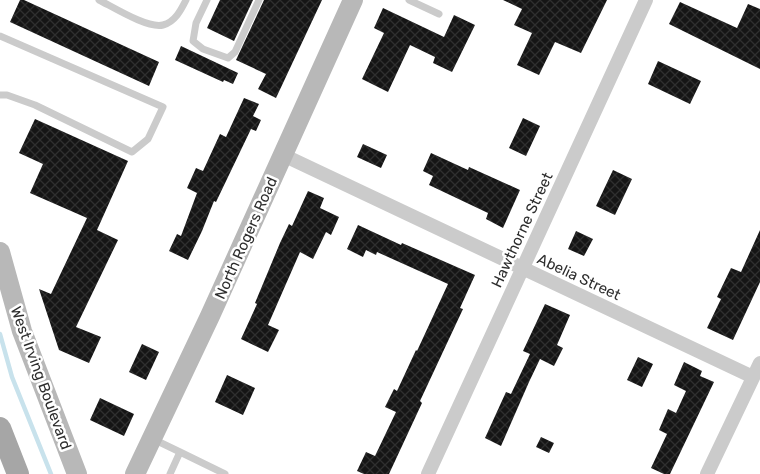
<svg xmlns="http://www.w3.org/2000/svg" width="760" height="474" font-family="Rubik,sans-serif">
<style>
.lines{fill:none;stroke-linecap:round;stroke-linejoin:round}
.stream{stroke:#c8e2ec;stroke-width:4.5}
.building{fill:url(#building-cross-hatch)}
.lane{stroke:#cbcbcb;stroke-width:7}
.street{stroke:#cbcbcb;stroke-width:14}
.secondary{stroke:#b8b8b8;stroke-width:20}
.primary{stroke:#a6a6a6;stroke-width:22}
.labels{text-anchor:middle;stroke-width:5;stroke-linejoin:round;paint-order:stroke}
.street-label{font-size:15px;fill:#2e2e2e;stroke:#fff}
</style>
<defs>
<pattern id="building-cross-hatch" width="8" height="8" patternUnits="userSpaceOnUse" patternTransform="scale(1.25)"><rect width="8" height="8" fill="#151515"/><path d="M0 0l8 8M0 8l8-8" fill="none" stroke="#2f2f2f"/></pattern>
</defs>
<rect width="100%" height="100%" fill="#fff"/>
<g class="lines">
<path class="stream" d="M0 334 12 377 51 474"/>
</g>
<path class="building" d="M20 0H24L159 62 149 86 10 22Z
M220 0H253L234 41 207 28Z
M264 0H322L276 98 258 89 266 74 236 60Z
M503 0H607L581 53 555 42 539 75 517 65 532 33 514 25 522 9Z
M680 2 737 28 748 4 760 9V69L669 24Z
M383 8 444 37 454 15 475 25 452 72 433 63 435 57 410 45 388 92 362 79 384 33 374 28Z
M181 46 238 73 233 84 224 80 223 82 175 60Z
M658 61 701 81 690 104 648 84Z
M244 98 259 104 253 116 261 120 256 131 251 129 216 202 214 201 202 231 188 260 169 251 177 234 181 236 197 193 187 188 196 168 203 171 220 134 226 137Z
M523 118 540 126 526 156 509 148Z
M35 119 128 161 97 230 118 240 76 327 101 337 89 363 59 350 39 289 51 294 87 218 30 193 43 164 19 153Z
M363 144 387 155 381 168 357 157Z
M431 153 468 170 469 167 520 190 503 228 486 219 488 213 429 185 433 176 423 171Z
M613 170 632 179 615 215 596 206Z
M308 191 324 198 320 208 339 217 331 235 326 232 313 259 300 252 268 325 279 330 268 352 241 339 257 304 255 303 280 243 289 224 292 226Z
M358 225 401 245 402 243 475 275 460 308 463 309 420 401 422 403 389 474H364L357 471 366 452 375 456 396 412 385 407 394 389 397 391 416 350 417 351 448 284 377 252 376 255 366 250 363 257 347 249Z
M760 230V282L733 340 707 328 721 299 717 297 731 268 741 272Z
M576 231 593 239 584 256 568 249Z
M545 304 570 315 557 345 563 348 554 366 540 359 529 382 501 446 485 438 506 392 511 394 530 354 523 351Z
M142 344 159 352 146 380 129 372Z
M638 357 653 364 642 387 627 380Z
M684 362 702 371 700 376 714 382 670 474H664L651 468 667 434 659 430 668 409 676 413 686 391 674 385Z
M227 375 255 388 243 415 215 402Z
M100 398 134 414 124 436 90 420Z
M541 437 554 443 549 453 536 447Z"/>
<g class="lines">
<path class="lane" d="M99 0C113 7 148 29 163 25 175 22 181 10 186 0
M207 0 196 23 193 41 203 49 228 58 235 52 259 0
M409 0 439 14
M0 36 163 107 148 139 132 152 35 105 7 95H0
M153 439 180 452
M170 474 180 452 225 474"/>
<path class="street" d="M283 155 753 377
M428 474 646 0
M707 474 760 363"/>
<path class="secondary" d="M0 252 22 331 77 474
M135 474 210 316 353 0"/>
<path class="primary" d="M0 428 18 474"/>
</g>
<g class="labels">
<g class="street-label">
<text transform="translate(522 230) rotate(-65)" y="5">Hawthorne Street</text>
<text transform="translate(246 238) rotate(-66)" y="5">North Rogers Road</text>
<text transform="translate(579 277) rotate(25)" y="5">Abelia Street</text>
<text transform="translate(41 378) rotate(70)" y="5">West Irving Boulevard</text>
</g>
</g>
</svg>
